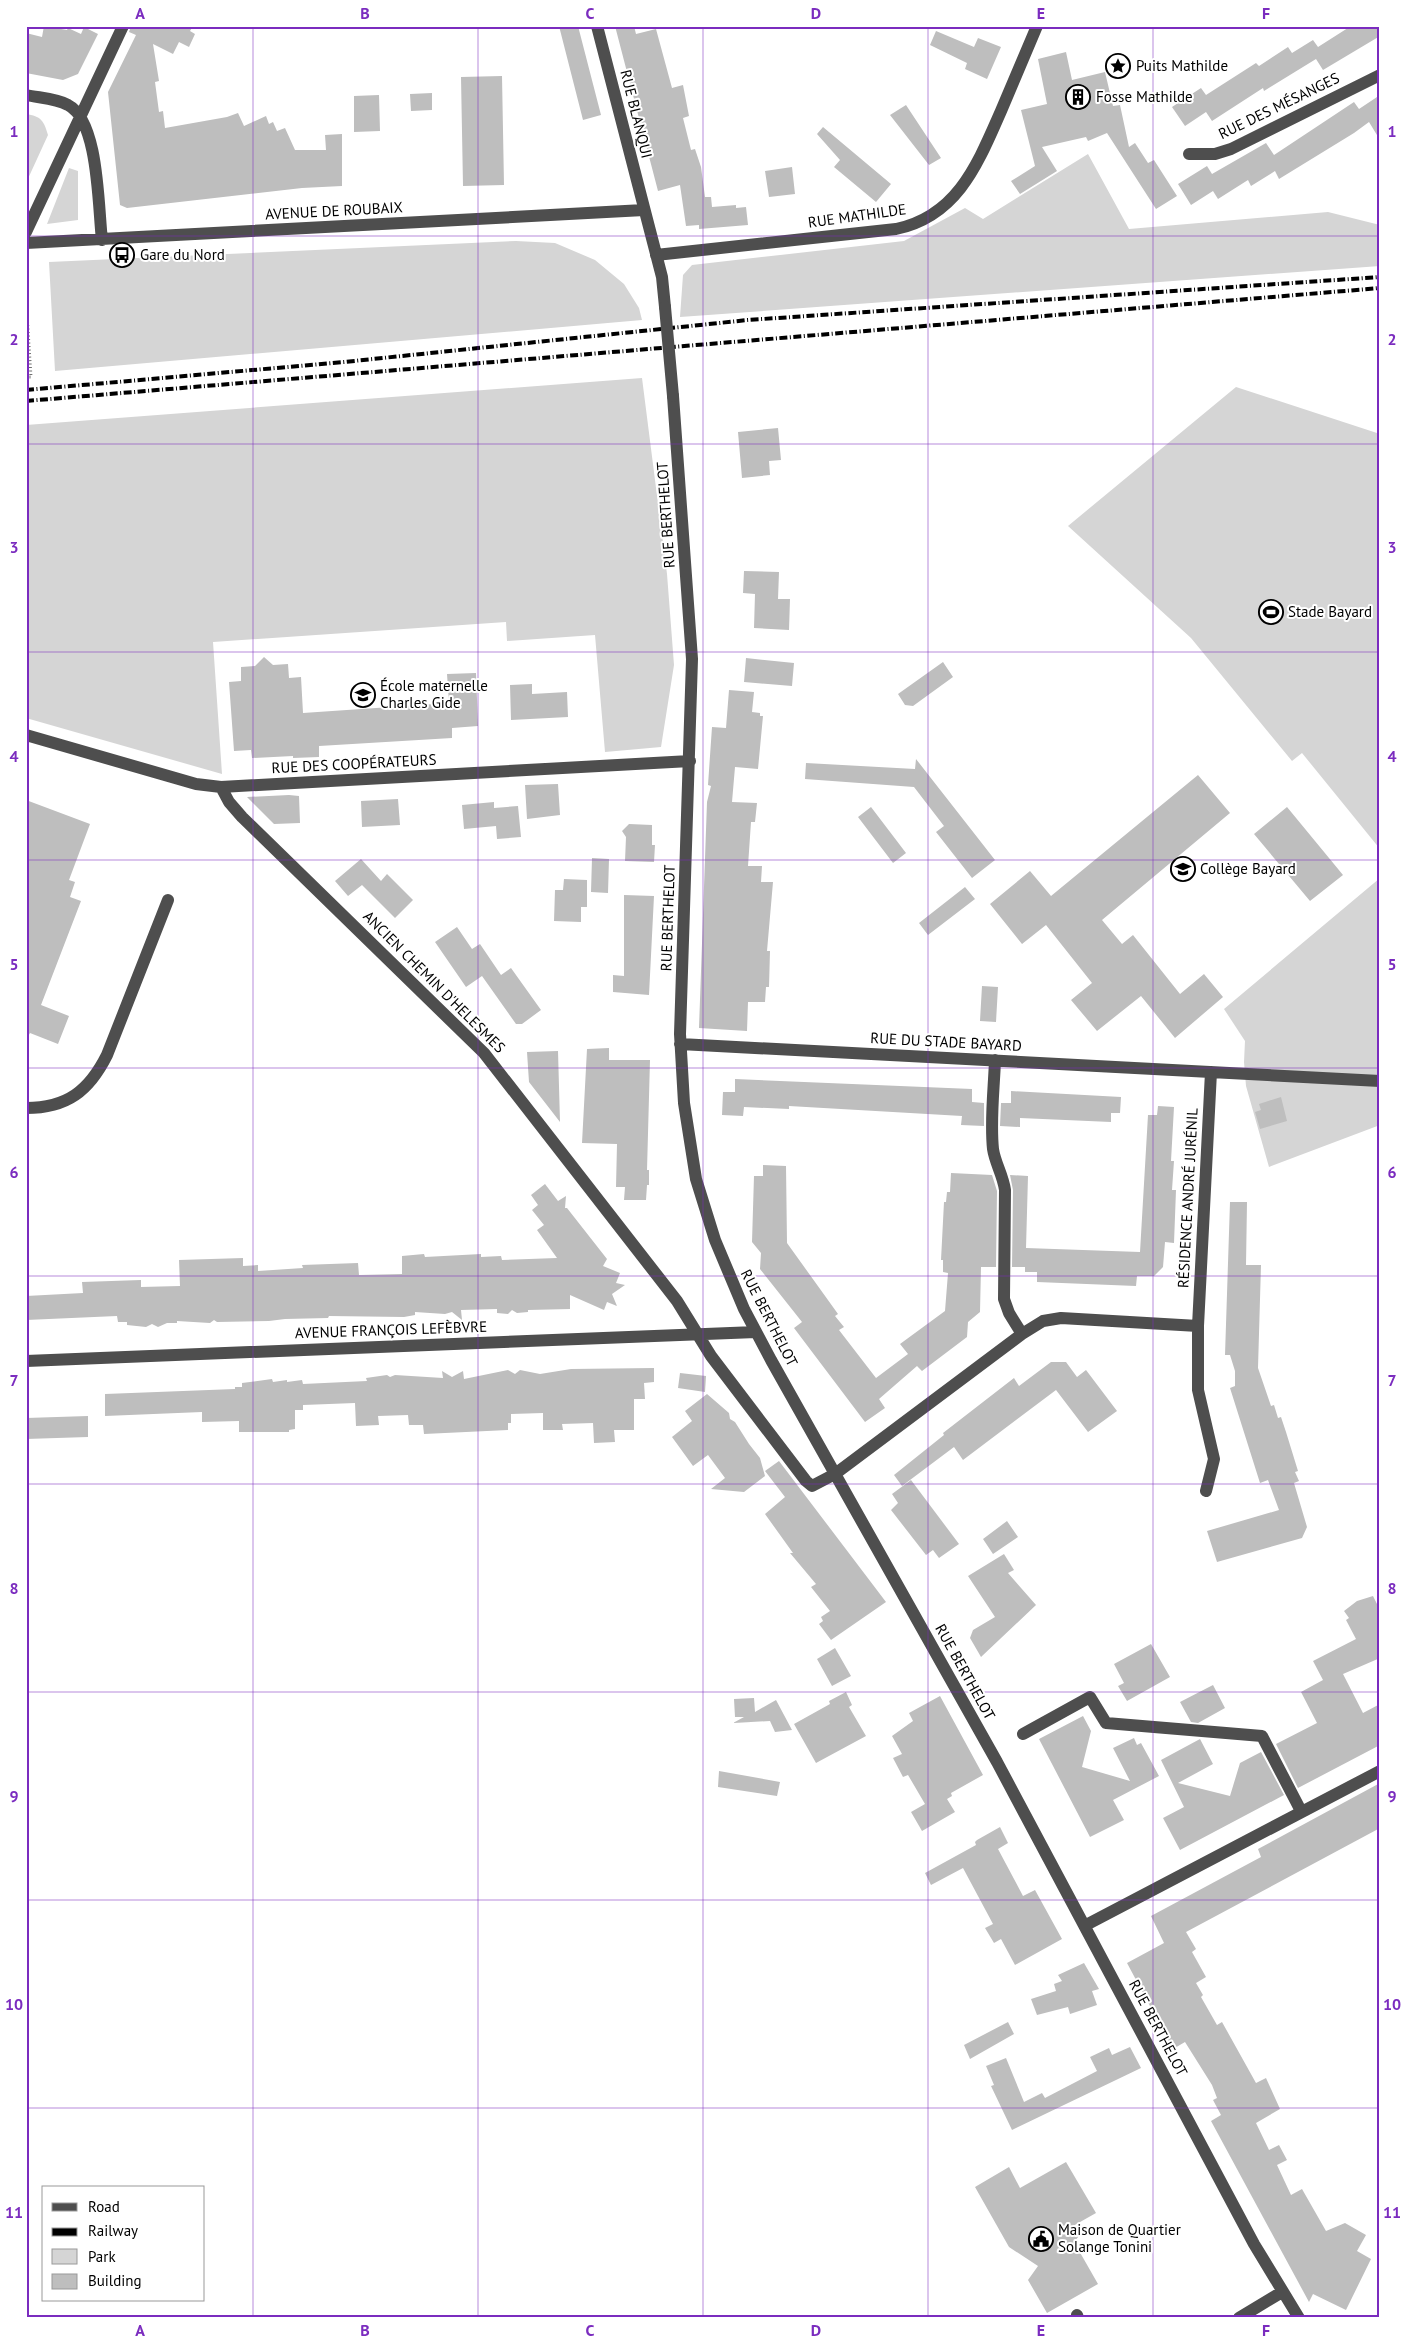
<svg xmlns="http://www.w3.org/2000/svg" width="1406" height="2344" font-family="'PT Sans',sans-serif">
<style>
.green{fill:#d5d5d5}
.building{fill:#bebebe}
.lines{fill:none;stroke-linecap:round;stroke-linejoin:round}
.path{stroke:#707070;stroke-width:3;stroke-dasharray:1 2.5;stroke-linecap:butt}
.minor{stroke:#4e4e4e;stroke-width:12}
.rail{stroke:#000;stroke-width:4;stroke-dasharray:8 2.5 1 2.5;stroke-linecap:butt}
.minor-bridge{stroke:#4e4e4e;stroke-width:12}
.grid{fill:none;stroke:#7b2cbf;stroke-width:1;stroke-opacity:0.55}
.labels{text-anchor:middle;stroke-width:4;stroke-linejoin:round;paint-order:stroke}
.poi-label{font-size:15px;fill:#000;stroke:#fff;text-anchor:start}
.street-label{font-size:15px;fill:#000;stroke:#fff}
.neatline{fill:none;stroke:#7b2cbf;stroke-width:2}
.grid-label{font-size:16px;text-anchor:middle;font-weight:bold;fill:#7b2cbf}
</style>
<rect width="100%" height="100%" fill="#fff"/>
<path class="green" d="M26 114C41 116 44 121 48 135L26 183Z
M1088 154 1129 229 1328 212 1380 225V266L680 317 683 275 692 265 904 241 965 208 983 219Z
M69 168 78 171V220L47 224Z
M516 241 555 243 595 260 624 284 639 308 642 320 55 371 49 262Z
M642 378 667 574 674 665 661 747 605 752 595 635 507 641 506 622 213 642 222 774 26 718V425Z
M1236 387 1380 434V849L1302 753 1292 761 1191 638 1068 526Z
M1380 878V1125L1269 1167 1246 1086 1244 1062 1245 1041 1224 1009Z"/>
<path class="building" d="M44 26 67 30 68 28 81 34 84 27 98 34 78 74 63 80 26 73V33L42 37Z
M131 26H193L190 31 195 34 189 47 179 42 173 54 153 44 159 81 155 82 159 112 163 111 165 128 227 117 238 113 244 126 266 116 269 124 273 122 277 131 285 128 295 150H326L325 135 342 134V186L302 188 127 208 120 205 108 92 136 35 129 32Z
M559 26H578L601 115 583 120Z
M615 26H634L636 34 656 29 672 88 683 85 689 116 683 118 691 150 695 149 701 167 705 197H711L712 207 736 205V208L746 207 748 225 699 229V225L686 226 680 185 658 191Z
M1351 26H1380V36L1323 70 1316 59 1264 91 1263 88 1212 121 1206 112 1185 126 1172 107 1201 88 1206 95 1256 63 1259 66 1288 47 1292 53 1313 40 1318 47Z
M936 31 974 47 978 38 1001 47 987 79 965 69 967 63 930 45Z
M1066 52 1072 80 1105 72 1113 106 1120 105 1129 147 1135 143 1148 163 1154 160 1177 196 1156 209 1107 133 1088 141 1086 137 1042 147 1057 171 1020 194 1011 181 1035 166 1021 110 1047 104 1038 59Z
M502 76 504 185 463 186 461 77Z
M432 93V110L411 111 410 94Z
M379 95 380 131 354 132V96Z
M1380 95V140L1369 122 1354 133 1279 179 1275 171 1251 186 1248 180 1218 199 1213 191 1191 205 1178 184 1207 166 1212 174 1266 143 1274 155 1354 102 1359 109Z
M906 105 941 158 929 165 890 115Z
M823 127 891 184 876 202 834 167 840 160 817 134Z
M792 167 795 194 769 197 765 171Z
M778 428 781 460 769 461 770 475 742 478 738 432Z
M744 571 779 572 778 599H790L789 630 754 628 755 594 743 593Z
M264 657 273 665 288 664 289 678 301 677 303 713 449 703 447 674 476 673 478 726 452 728V738L319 746V757L293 758V756L252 758 251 750 234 751 229 682 241 681V667L255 666Z
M746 658 794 663 792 686 744 682Z
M943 662 953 677 913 706 905 705 898 694Z
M532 684V694L567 692 568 717 511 720 510 685Z
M729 690 754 692 752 712 760 713V716H763L758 769 735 767 732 802 757 803 755 822H751L748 866H762L761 882H773L767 951H770L769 987H766L765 1002H748L747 1031 699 1028 707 802 711 786 708 785 712 727 726 728Z
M916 759 995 860 972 878 936 832 944 826 914 787 805 779 806 763 915 769Z
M1198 775 1230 813 1102 920 1122 944 1133 935 1180 994 1204 974 1223 997 1175 1038 1141 996 1097 1031 1071 1000 1092 983 1046 925 1022 944 990 904 1030 871 1051 896Z
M558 784 560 815 527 819 525 785Z
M289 795 299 796 300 823 274 824 247 797Z
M398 799 400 825 362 827 361 801Z
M26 800 90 824 69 880 75 882 70 897 81 901 41 1005 69 1016 58 1044 30 1033 26 1040Z
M494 802V808L518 806 521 837 497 839 496 826 464 829 462 805Z
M871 807 906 853 893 863 858 817Z
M1287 807 1343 875 1310 901 1254 834Z
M629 824 652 825V845H655L654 862 625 861 626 837 622 831Z
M592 858 609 859 608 893 591 892Z
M361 859 381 881 387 874 413 900 395 918 362 885 348 896 335 881Z
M564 879 587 880V907H581V922L554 921 555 890H563Z
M965 887 975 899 928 935 919 923Z
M624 895 654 896 649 995 613 992V975L624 976Z
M457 927 472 949 480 944 501 975 511 968 541 1010 522 1024H516L482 976 466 987 435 942Z
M982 986 998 987 996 1022 980 1021Z
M609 1048V1060H650L647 1170H649V1185H647L646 1200H624L625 1187H616L617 1144 582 1143 587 1049Z
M558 1051 560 1122 529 1082 527 1052Z
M735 1079 972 1089V1102L984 1103V1126L961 1125 962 1116 789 1106V1109L744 1107 743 1116 722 1115 723 1092H735Z
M1011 1091 1121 1097 1120 1113H1111V1122L1020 1118V1127L1000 1126 1001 1103H1011Z
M1281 1097 1287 1121 1260 1129 1255 1112 1261 1110 1259 1104Z
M1158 1106 1174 1107 1171 1161H1174L1172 1190H1176L1174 1243 1165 1242 1163 1267 1154 1276H1137L1136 1286 1037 1282V1272H1025V1267H1012L1013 1190 1010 1175 1028 1176 1026 1248 1140 1252 1148 1115H1157Z
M763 1165 786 1166 787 1243 838 1314 835 1316 844 1327 839 1330 876 1378 908 1354 900 1344 945 1311 948 1273 943 1272V1260H941L944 1202H946L947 1192H950L951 1173 992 1175 997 1191 996 1267H981L980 1312 968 1322 967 1337 922 1371 917 1366 879 1399 885 1408 865 1422 794 1328 802 1322 760 1269 761 1253 752 1242 754 1176H763Z
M545 1184 558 1201 566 1196 565 1208H567L607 1259 603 1266 620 1273 616 1283 625 1285 612 1294 617 1306 607 1302 604 1310 570 1295V1309L528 1310V1312L517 1313 512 1310 508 1314 497 1313V1309L461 1310 462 1320 452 1312 445 1314 415 1312V1315L404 1317 329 1316 328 1318 285 1319 269 1321 217 1322 214 1320 210 1323 177 1321V1323H167L158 1327 152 1324 146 1327 127 1325V1322H118L117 1316 26 1320V1296L83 1293 82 1282 141 1280V1287L180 1286 179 1260 243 1258V1266L258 1265V1271L303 1268 302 1265 358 1263 359 1275 402 1274V1256L424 1254 425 1257 481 1254V1257L501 1256 502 1260 557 1258 537 1230 544 1225 532 1210 538 1205 531 1195Z
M1230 1202H1247L1246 1265H1261L1258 1368 1271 1406 1274 1405 1278 1418 1281 1417 1286 1432 1298 1471 1295 1472 1299 1481 1294 1483 1307 1527 1302 1538 1217 1562 1207 1531 1279 1510 1268 1480 1260 1483 1230 1388 1235 1386V1371L1230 1355H1225Z
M1051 1362H1066L1077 1377 1086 1370 1117 1411 1088 1432 1056 1390 963 1460 954 1447 902 1486 894 1475 944 1435 943 1433 1014 1378 1019 1386Z
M654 1368V1382L644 1383 645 1399H634V1430H614L615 1442 594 1443 593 1423 562 1424 563 1430H543V1413L511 1414V1423H508V1430L424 1434 423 1425H409L408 1415 378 1416 379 1425 356 1426 355 1403 303 1405V1410H295V1429L289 1430V1432H239V1421L202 1422V1412L105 1416V1394L235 1389V1387H242V1383L272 1379 273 1382 287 1380V1382L302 1380 303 1384 367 1381 366 1378 387 1375 390 1377 395 1375 443 1378 442 1371 452 1377 463 1371 464 1379 508 1370 515 1374 520 1370 540 1374 571 1369Z
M680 1373 706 1376 705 1392 678 1388Z
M707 1394 729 1413 730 1419 735 1422 749 1444 760 1458 765 1476 744 1492 711 1489 725 1478 708 1455 693 1466 672 1437 692 1421 685 1411Z
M88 1416V1437L26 1439V1418Z
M779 1461 886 1602 831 1640 819 1624 823 1621 821 1617 830 1611 811 1587 816 1584 790 1553H793L765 1514 785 1497 765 1471Z
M911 1480 959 1544 939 1558 933 1550 926 1555 891 1510 898 1503 892 1494Z
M1007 1521 1018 1537 993 1554 983 1539Z
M1004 1554 1014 1570 1008 1573 1036 1605 981 1657 970 1638 973 1630 995 1617 968 1576Z
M1373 1596 1380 1610V1658L1343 1674 1363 1713 1380 1704V1745L1298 1788 1276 1744 1317 1723 1301 1692 1323 1680 1313 1661 1356 1639 1346 1620 1349 1618 1344 1611 1357 1601Z
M1151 1644 1170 1677 1127 1701 1118 1686 1124 1683 1114 1664Z
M835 1648 851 1676 832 1686 817 1659Z
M1213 1685 1225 1708 1198 1723 1191 1722 1180 1702Z
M846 1692 852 1705 849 1707 866 1736 816 1763 794 1724 830 1704 829 1701Z
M940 1696 983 1775 951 1793 952 1796 947 1799 955 1812 922 1831 911 1812 925 1804 908 1775 903 1777 893 1758 902 1754 892 1736 913 1721 909 1713Z
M754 1698 755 1712 776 1700 792 1730 775 1732 770 1721 733 1723 744 1717H735L734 1699Z
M1083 1716 1091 1731 1082 1767 1130 1781 1113 1748 1134 1738 1137 1745 1141 1743 1159 1776 1113 1800 1124 1820 1090 1837 1039 1739Z
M1200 1739 1213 1764 1178 1783 1230 1796 1240 1763 1261 1752 1284 1795 1180 1850 1163 1818 1184 1807 1161 1760Z
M719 1771 780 1782 777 1796 718 1787Z
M1380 1783V1828L1186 1932 1196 1949 1192 1952 1206 1977 1196 1983 1203 1995 1201 1997 1217 2025 1222 2022 1256 2083 1266 2078 1280 2109 1256 2123 1269 2150 1279 2145 1287 2160 1277 2165 1291 2195 1302 2189 1326 2231 1345 2223 1366 2235 1357 2251 1371 2259 1346 2310 1313 2294 1309 2302 1211 2121 1221 2115 1213 2100 1217 2098 1212 2085 1185 2042 1173 2049 1127 1963 1164 1943 1151 1916 1261 1857 1258 1849Z
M1000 1827 1008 1843 998 1849 1023 1896 1035 1890 1062 1939 1015 1965 1001 1939 994 1943 985 1928 993 1924 963 1868 931 1885 925 1873 976 1845 975 1842 977 1840Z
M1084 1963 1099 1989 1092 1991 1097 2005 1070 2014 1068 2007 1037 2015 1031 1999 1056 1991 1054 1984 1062 1981 1058 1975Z
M1008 2022 1014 2034 970 2059 964 2045Z
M1130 2047 1141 2068 1012 2130 991 2086 994 2085 986 2066 1006 2058 1024 2102 1042 2093 1045 2098 1097 2071 1090 2057 1109 2048 1112 2055Z
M1066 2162 1096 2213 1073 2226 1079 2236 1074 2242 1098 2284 1047 2313 1028 2280 1038 2266 1009 2247 975 2187 1009 2167 1020 2188Z"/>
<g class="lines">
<path class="path" d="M26 377H31L27 314"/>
<path class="minor" d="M597 26 662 277 665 307
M26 95C39 98 56 98 68 105 99 121 98 207 102 240
M1189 154H1215L1231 149 1380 75
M26 232 123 26
M26 243 644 210
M656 255 896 229C958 216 978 163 1001 111 1013 83 1025 55 1037 26
M673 396 692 659 680 1034 684 1103 696 1179 715 1240 744 1309 771 1360 997 1762 1254 2244 1299 2318
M26 735 196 784 221 787 690 761
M221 787 229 802 242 817 484 1053 677 1301 711 1356 806 1481 812 1486 835 1474 1022 1334 1043 1321 1061 1318 1198 1326 1211 1072
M680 1044 1380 1081
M995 1060C994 1089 990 1120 993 1149 995 1163 1003 1175 1005 1190L1004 1299 1009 1313 1022 1334
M26 1108C67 1108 89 1091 107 1055L168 900
M1198 1326V1390L1214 1459 1206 1491
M26 1361 756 1332
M1023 1734 1090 1697 1106 1723 1262 1736 1301 1811
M1086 1925 1380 1771
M1077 2315 1078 2318
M1239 2318 1282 2292"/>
<path class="rail" d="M26 390 344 362 748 320 1380 277
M26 401 1380 288"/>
<path class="minor-bridge" d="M665 307 673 396"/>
</g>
<path class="grid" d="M253 26V2318M478 26V2318M703 26V2318M928 26V2318M1153 26V2318M26 236H1380M26 444H1380M26 652H1380M26 860H1380M26 1068H1380M26 1276H1380M26 1484H1380M26 1692H1380M26 1900H1380M26 2108H1380"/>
<defs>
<symbol id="sight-ring" viewBox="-11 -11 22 22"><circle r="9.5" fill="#fff" stroke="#000" stroke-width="1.5"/><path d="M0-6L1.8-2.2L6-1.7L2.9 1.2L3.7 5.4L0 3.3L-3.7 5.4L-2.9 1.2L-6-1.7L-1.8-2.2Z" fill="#000"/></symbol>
<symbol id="building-ring" viewBox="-11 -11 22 22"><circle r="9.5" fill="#fff" stroke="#000" stroke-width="1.5"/><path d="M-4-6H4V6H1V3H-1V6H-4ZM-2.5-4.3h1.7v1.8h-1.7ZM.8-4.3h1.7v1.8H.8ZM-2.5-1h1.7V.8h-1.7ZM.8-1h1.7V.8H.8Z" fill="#000"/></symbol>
<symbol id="bus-ring" viewBox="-11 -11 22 22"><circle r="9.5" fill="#fff" stroke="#000" stroke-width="1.5"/><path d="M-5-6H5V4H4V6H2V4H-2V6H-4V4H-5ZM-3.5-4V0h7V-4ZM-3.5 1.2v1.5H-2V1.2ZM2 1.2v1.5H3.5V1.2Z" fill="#000"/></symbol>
<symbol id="stadium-ring" viewBox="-11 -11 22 22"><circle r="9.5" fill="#fff" stroke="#000" stroke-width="1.5"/><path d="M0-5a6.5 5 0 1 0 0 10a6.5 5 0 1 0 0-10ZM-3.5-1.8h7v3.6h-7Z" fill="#000"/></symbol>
<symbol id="school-ring" viewBox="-11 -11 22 22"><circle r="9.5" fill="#fff" stroke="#000" stroke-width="1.5"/><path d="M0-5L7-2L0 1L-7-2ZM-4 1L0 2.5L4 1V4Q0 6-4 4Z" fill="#000"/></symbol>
<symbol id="civic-ring" viewBox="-11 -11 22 22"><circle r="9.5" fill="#fff" stroke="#000" stroke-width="1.5"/><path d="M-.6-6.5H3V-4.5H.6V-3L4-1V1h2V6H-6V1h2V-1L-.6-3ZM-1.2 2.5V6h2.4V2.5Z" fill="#000"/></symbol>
</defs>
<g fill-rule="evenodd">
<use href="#sight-ring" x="1104" y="52" width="28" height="28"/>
<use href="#building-ring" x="1064" y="83" width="28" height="28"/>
<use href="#bus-ring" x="108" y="241" width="28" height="28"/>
<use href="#stadium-ring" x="1257" y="598" width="28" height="28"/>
<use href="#school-ring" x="349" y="681" width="28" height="28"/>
<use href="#school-ring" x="1169" y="855" width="28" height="28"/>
<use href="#civic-ring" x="1027" y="2225" width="28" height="28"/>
</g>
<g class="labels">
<g class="poi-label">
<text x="1136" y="71">Puits Mathilde</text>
<text x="1096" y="102">Fosse Mathilde</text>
<text x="140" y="260">Gare du Nord</text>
<text x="1288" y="617">Stade Bayard</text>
<text x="380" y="691">École maternelle<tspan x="380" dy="17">Charles Gide</tspan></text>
<text x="1200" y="874">Collège Bayard</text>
<text x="1058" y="2235">Maison de Quartier<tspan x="1058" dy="17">Solange Tonini</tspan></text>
</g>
<g class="street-label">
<text transform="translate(1279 106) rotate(-26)" y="5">RUE DES MÉSANGES</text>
<text transform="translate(636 114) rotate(76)" y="5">RUE BLANQUI</text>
<text transform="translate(334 211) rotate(-3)" y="5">AVENUE DE ROUBAIX</text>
<text transform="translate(857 216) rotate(-8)" y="5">RUE MATHILDE</text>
<text transform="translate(666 515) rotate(-94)" y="5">RUE BERTHELOT</text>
<text transform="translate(354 764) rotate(-3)" y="5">RUE DES COOPÉRATEURS</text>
<text transform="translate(668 918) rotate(-88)" y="5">RUE BERTHELOT</text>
<text transform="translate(434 982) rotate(45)" y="5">ANCIEN CHEMIN D'HELESMES</text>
<text transform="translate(946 1042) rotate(3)" y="5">RUE DU STADE BAYARD</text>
<text transform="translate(1188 1198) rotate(-87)" y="5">RÉSIDENCE ANDRÉ JURÉNIL</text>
<text transform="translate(769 1318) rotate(63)" y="5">RUE BERTHELOT</text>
<text transform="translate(391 1330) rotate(-2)" y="5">AVENUE FRANÇOIS LEFÈBVRE</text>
<text transform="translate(965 1672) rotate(61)" y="5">RUE BERTHELOT</text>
<text transform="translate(1158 2028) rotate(62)" y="5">RUE BERTHELOT</text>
</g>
</g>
<rect width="1406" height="2344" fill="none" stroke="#ffffff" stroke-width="55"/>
<rect x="42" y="2186" width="162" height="115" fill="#ffffff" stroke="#999999"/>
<rect x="52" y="2203" width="25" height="8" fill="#4e4e4e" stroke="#999999"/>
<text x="88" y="2212" font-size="15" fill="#000000">Road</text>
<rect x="52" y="2228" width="25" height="8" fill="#000000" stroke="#999999"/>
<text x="88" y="2236" font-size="15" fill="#000000">Railway</text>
<rect x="52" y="2249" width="25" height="15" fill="#d5d5d5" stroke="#999999"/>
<text x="88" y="2262" font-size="15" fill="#000000">Park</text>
<rect x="52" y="2274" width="25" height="15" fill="#bebebe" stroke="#999999"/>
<text x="88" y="2286" font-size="15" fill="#000000">Building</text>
<rect x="28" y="28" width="1350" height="2288" class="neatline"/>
<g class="grid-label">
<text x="140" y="19">A</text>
<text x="365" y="19">B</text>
<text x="590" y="19">C</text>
<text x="816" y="19">D</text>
<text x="1041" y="19">E</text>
<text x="1266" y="19">F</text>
<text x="14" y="137">1</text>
<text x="1392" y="137">1</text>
<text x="14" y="345">2</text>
<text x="1392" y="345">2</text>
<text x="14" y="553">3</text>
<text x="1392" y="553">3</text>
<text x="14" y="762">4</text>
<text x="1392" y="762">4</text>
<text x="14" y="970">5</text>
<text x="1392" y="970">5</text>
<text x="14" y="1178">6</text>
<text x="1392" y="1178">6</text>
<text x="14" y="1386">7</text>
<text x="1392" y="1386">7</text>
<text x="14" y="1594">8</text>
<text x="1392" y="1594">8</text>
<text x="14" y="1802">9</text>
<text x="1392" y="1802">9</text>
<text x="14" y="2010">10</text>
<text x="1392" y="2010">10</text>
<text x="14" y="2218">11</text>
<text x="1392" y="2218">11</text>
<text x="140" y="2336">A</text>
<text x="365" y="2336">B</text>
<text x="590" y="2336">C</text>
<text x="816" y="2336">D</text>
<text x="1041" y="2336">E</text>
<text x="1266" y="2336">F</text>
</g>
</svg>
